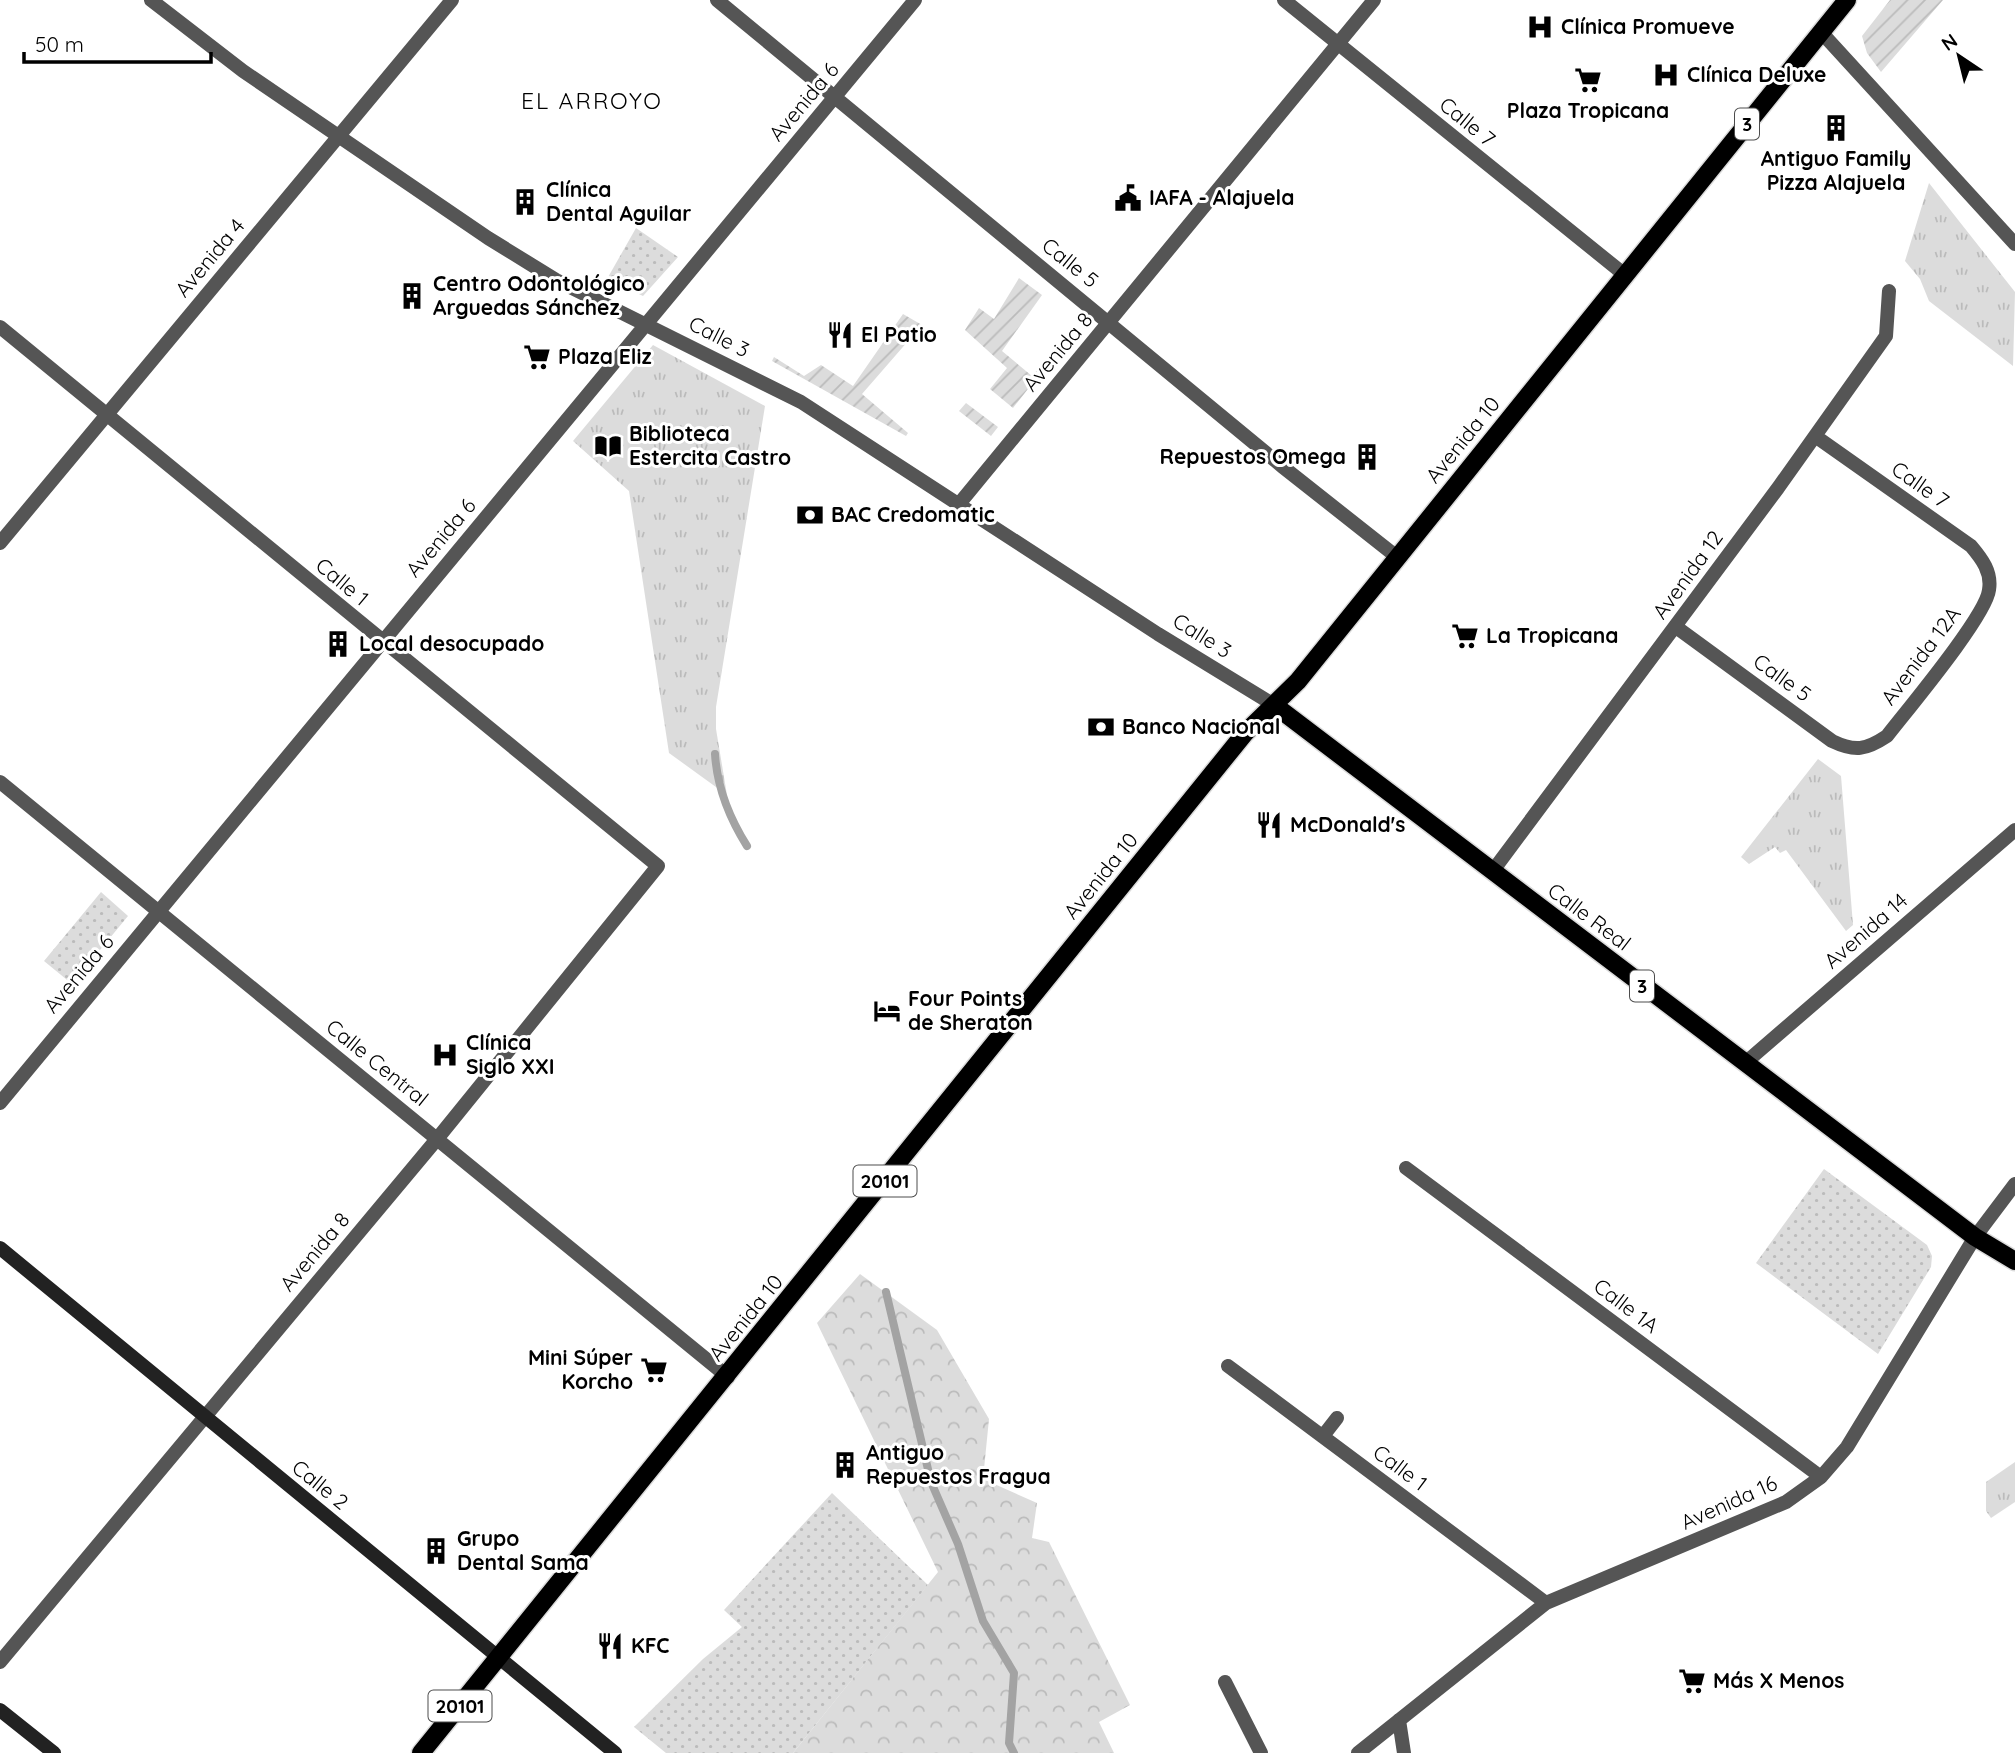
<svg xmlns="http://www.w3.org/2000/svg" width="2015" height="1753" font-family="Quicksand,sans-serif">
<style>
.grass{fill:url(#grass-dots)}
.forest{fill:url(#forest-crowns)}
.park{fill:url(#park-tufts)}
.garden{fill:url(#garden-furrows)}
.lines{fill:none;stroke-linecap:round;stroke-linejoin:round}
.stream{stroke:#a3a3a3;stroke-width:8}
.primary-casing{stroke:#dbdbdb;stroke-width:21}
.street{stroke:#555;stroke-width:14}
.secondary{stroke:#222;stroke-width:14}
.primary{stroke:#000;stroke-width:18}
.labels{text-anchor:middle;stroke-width:6;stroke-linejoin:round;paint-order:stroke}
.shield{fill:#fff;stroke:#4c4c4c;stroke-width:2}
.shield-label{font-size:19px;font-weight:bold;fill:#000}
.poi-label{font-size:21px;font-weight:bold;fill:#000;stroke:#fff;text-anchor:start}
.street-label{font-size:21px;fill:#000;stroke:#fff}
.neighbourhood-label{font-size:23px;letter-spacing:2px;fill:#000;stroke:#fff}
</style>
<defs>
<pattern id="grass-dots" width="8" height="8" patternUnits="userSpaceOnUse" patternTransform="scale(1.75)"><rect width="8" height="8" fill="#dcdcdc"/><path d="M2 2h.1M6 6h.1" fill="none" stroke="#bbb" stroke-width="1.8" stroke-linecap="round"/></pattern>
<pattern id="forest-crowns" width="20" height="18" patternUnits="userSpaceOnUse" patternTransform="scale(1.75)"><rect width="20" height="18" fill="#dcdcdc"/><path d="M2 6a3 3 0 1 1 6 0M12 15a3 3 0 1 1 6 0" fill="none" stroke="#bbb"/></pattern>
<pattern id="park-tufts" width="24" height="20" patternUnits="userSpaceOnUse" patternTransform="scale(1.75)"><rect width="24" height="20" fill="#dcdcdc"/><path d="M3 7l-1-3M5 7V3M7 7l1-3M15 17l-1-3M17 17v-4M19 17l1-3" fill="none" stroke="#bbb"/></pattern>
<pattern id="garden-furrows" width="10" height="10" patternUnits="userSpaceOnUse" patternTransform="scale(1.75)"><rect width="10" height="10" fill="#dcdcdc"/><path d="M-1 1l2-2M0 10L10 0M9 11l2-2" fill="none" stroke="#bbb"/></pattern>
</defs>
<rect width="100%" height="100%" fill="#fff"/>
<path class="grass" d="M636 228 678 257 643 296 607 279Z
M101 892 128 916 72 984 44 961Z
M1824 1169 1927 1245 1932 1256 1931 1267 1878 1354 1756 1263Z
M832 1493 928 1585 793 1753H666L634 1727 703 1659 742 1627 724 1610Z"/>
<path class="forest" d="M860 1274 937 1330 989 1419 983 1479 1037 1503 1032 1538 1049 1542 1130 1705 1099 1722 1114 1753H793L938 1572 817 1323Z"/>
<path class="park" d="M1929 183 2015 292 2013 366 1929 301 1920 279 1905 261Z
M653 345 765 406 716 707V729L727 795 669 753 629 491 573 441Z
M1818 759 1841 776 1853 925 1846 931 1786 850 1780 853 1775 847 1749 864 1741 857Z
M2015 1462V1502L1991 1518 1986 1511V1482Z"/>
<path class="garden" d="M1890 0H1943L1881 72 1867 53 1862 36Z
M1019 278 1042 295 1002 351 1032 376 1078 325 1013 408 990 389 1007 368 965 330 979 308 994 319Z
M903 314 922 325 862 394 908 433 906 436 772 361 774 357 804 376 821 365 853 386Z
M966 403 998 427 991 436 959 411Z"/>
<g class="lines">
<path class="stream" d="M715 754C717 786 730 819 747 846
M886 1292 931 1482 958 1544 983 1621 1014 1673 1009 1743 1014 1753"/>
<defs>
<path id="primary" d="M1274 705 1975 1237 2015 1261
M421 1753 1245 733 1298 681 1847 0"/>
</defs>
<use href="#primary" class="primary-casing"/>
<path class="street" d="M151 0 243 71 488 238 556 280 801 402 1158 634 1274 705
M717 0 1283 467 1397 557
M1284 0 1625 275
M1821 32 2015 244
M0 327 658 866 437 1139 0 1662
M959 504 1374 0
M0 543 452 0
M1676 627 1832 741C1855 752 1866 750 1887 736 1908 709 1986 616 1989 590 1992 572 1982 559 1971 546L1815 436
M0 782 728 1377
M1492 872 1778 488 1886 336 1889 291
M1745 1063 2015 830
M0 1103 915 0
M1406 1168 1821 1477
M1228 1366 1546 1603
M1323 1436 1337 1418
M1225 1682 1261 1753
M1399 1720 1404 1753
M1358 1753 1546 1603 1786 1502 1821 1477 1847 1447 1975 1237 2015 1184"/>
<path class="secondary" d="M0 1248 615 1753
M0 1710 54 1753"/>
<use href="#primary" class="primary"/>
</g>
<defs>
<symbol id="hospital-bare" viewBox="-9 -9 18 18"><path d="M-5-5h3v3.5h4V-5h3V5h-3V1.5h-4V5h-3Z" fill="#000" stroke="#fff" stroke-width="2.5" paint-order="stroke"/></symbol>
<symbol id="supermarket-bare" viewBox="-9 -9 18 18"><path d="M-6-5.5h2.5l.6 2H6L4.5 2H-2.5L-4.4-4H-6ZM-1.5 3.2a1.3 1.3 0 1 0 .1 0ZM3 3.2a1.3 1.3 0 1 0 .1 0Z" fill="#000" stroke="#fff" stroke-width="2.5" paint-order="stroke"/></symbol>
<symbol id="building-bare" viewBox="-9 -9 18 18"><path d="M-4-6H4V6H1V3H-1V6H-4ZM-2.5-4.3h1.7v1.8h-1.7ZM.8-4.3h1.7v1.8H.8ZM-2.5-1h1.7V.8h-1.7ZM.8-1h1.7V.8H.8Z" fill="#000" stroke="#fff" stroke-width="2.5" paint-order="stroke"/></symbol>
<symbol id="civic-bare" viewBox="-9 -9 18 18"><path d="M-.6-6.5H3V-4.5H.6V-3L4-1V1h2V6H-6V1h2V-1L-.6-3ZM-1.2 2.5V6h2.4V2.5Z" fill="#000" stroke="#fff" stroke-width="2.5" paint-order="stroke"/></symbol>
<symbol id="restaurant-bare" viewBox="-9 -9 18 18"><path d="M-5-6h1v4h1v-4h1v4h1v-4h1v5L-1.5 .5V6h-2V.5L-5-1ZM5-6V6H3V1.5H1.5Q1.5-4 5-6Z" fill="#000" stroke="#fff" stroke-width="2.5" paint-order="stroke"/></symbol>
<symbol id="library-bare" viewBox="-9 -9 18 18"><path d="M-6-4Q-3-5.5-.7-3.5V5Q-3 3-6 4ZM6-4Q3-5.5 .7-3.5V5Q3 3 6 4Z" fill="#000" stroke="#fff" stroke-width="2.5" paint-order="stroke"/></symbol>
<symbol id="bank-bare" viewBox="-9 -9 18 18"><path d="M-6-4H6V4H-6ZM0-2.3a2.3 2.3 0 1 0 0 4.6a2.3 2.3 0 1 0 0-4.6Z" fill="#000" stroke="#fff" stroke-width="2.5" paint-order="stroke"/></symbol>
<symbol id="hotel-bare" viewBox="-9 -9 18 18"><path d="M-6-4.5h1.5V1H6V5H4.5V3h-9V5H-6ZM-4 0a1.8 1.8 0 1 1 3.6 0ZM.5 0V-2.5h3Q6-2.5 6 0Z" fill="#000" stroke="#fff" stroke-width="2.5" paint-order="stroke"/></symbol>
</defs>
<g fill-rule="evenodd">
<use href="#hospital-bare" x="1521" y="8" width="38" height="38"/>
<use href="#hospital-bare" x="1647" y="56" width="38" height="38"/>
<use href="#supermarket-bare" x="1569" y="61" width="38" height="38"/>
<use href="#building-bare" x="1817" y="109" width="38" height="38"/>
<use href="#civic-bare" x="1109" y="179" width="38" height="38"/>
<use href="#building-bare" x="506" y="183" width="38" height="38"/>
<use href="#building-bare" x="393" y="277" width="38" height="38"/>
<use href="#restaurant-bare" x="821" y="316" width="38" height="38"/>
<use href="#supermarket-bare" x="518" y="338" width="38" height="38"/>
<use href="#library-bare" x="589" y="427" width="38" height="38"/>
<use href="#building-bare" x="1348" y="438" width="38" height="38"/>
<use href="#bank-bare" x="791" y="496" width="38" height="38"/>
<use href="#supermarket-bare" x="1446" y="617" width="38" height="38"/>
<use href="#building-bare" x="319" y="625" width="38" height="38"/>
<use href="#bank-bare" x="1082" y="708" width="38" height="38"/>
<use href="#restaurant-bare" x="1250" y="806" width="38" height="38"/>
<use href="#hotel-bare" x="868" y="992" width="38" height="38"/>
<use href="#hospital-bare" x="426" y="1036" width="38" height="38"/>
<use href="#supermarket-bare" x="635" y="1351" width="38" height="38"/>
<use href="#building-bare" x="826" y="1446" width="38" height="38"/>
<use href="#building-bare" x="417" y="1532" width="38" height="38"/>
<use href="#restaurant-bare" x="591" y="1627" width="38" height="38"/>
<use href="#supermarket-bare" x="1673" y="1662" width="38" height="38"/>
</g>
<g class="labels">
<g class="shield">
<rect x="1735" y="108.5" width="24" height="31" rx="5"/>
<rect x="1630" y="970.5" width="24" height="31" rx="5"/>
<rect x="853.5" y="1165.5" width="63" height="31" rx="5"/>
<rect x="428.5" y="1690.5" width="63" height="31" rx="5"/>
</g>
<g class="shield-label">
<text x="1747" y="131">3</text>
<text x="1642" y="993">3</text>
<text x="885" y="1188">20101</text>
<text x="460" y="1713">20101</text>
</g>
<g class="poi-label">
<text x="1561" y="34">Clínica Promueve</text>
<text x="1687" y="82">Clínica Deluxe</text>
<text x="1588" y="118" text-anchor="middle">Plaza Tropicana</text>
<text x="1836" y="166" text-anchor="middle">Antiguo Family<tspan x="1836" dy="24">Pizza Alajuela</tspan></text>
<text x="546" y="197">Clínica<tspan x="546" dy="24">Dental Aguilar</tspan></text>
<text x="1149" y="205">IAFA - Alajuela</text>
<text x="433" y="291">Centro Odontológico<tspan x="433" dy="24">Arguedas Sánchez</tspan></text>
<text x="861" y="342">El Patio</text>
<text x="558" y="364">Plaza Eliz</text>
<text x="629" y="441">Biblioteca<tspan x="629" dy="24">Estercita Castro</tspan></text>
<text x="1346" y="464" text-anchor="end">Repuestos Omega</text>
<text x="831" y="522">BAC Credomatic</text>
<text x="1486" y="643">La Tropicana</text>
<text x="359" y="651">Local desocupado</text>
<text x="1122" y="734">Banco Nacional</text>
<text x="1290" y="832">McDonald's</text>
<text x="908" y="1006">Four Points<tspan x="908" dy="24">de Sheraton</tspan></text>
<text x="466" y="1050">Clínica<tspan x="466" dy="24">Siglo XXI</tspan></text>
<text x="633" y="1365" text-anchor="end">Mini Súper<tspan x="633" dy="24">Korcho</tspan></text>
<text x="866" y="1460">Antiguo<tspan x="866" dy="24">Repuestos Fragua</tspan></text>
<text x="457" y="1546">Grupo<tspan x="457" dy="24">Dental Sama</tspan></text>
<text x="631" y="1653">KFC</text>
<text x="1713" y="1688">Más X Menos</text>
</g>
<g class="street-label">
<text transform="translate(804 102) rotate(-50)" y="7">Avenida 6</text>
<text transform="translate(1467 122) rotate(39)" y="7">Calle 7</text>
<text transform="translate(210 258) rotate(-50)" y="7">Avenida 4</text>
<text transform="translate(1070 263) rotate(39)" y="7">Calle 5</text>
<text transform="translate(719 337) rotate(27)" y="7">Calle 3</text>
<text transform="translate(1058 352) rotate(-50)" y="7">Avenida 8</text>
<text transform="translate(1463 440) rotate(-51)" y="7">Avenida 10</text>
<text transform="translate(1920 485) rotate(35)" y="7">Calle 7</text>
<text transform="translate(441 538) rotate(-50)" y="7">Avenida 6</text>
<text transform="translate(1688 575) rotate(-54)" y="7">Avenida 12</text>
<text transform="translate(342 582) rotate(40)" y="7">Calle 1</text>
<text transform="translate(1202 636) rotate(32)" y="7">Calle 3</text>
<text transform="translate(1921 656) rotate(-53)" y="7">Avenida 12A</text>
<text transform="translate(1782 678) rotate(36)" y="7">Calle 5</text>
<text transform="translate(1101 876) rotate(-51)" y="7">Avenida 10</text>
<text transform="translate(1589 917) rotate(37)" y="7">Calle Real</text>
<text transform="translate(1866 931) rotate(-41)" y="7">Avenida 14</text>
<text transform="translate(79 974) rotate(-50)" y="7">Avenida 6</text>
<text transform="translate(377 1063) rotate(39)" y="7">Calle Central</text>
<text transform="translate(315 1252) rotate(-50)" y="7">Avenida 8</text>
<text transform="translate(1626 1306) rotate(37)" y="7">Calle 1A</text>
<text transform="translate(746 1318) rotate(-51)" y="7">Avenida 10</text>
<text transform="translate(1400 1468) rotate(37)" y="7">Calle 1</text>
<text transform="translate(320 1485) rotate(39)" y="7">Calle 2</text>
<text transform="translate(1729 1503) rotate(-24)" y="7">Avenida 16</text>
</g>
<g class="neighbourhood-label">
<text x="592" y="109">EL ARROYO</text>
</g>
</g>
<g transform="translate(1959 56) rotate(325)" stroke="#ffffff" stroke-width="5" paint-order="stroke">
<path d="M0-5L12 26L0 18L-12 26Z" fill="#000000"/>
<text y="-10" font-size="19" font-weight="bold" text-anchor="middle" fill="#000000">N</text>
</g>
<path d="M24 52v10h187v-10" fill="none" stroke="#000000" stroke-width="3.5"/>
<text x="35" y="52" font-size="21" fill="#000000" stroke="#ffffff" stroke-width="5" paint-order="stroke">50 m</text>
</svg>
